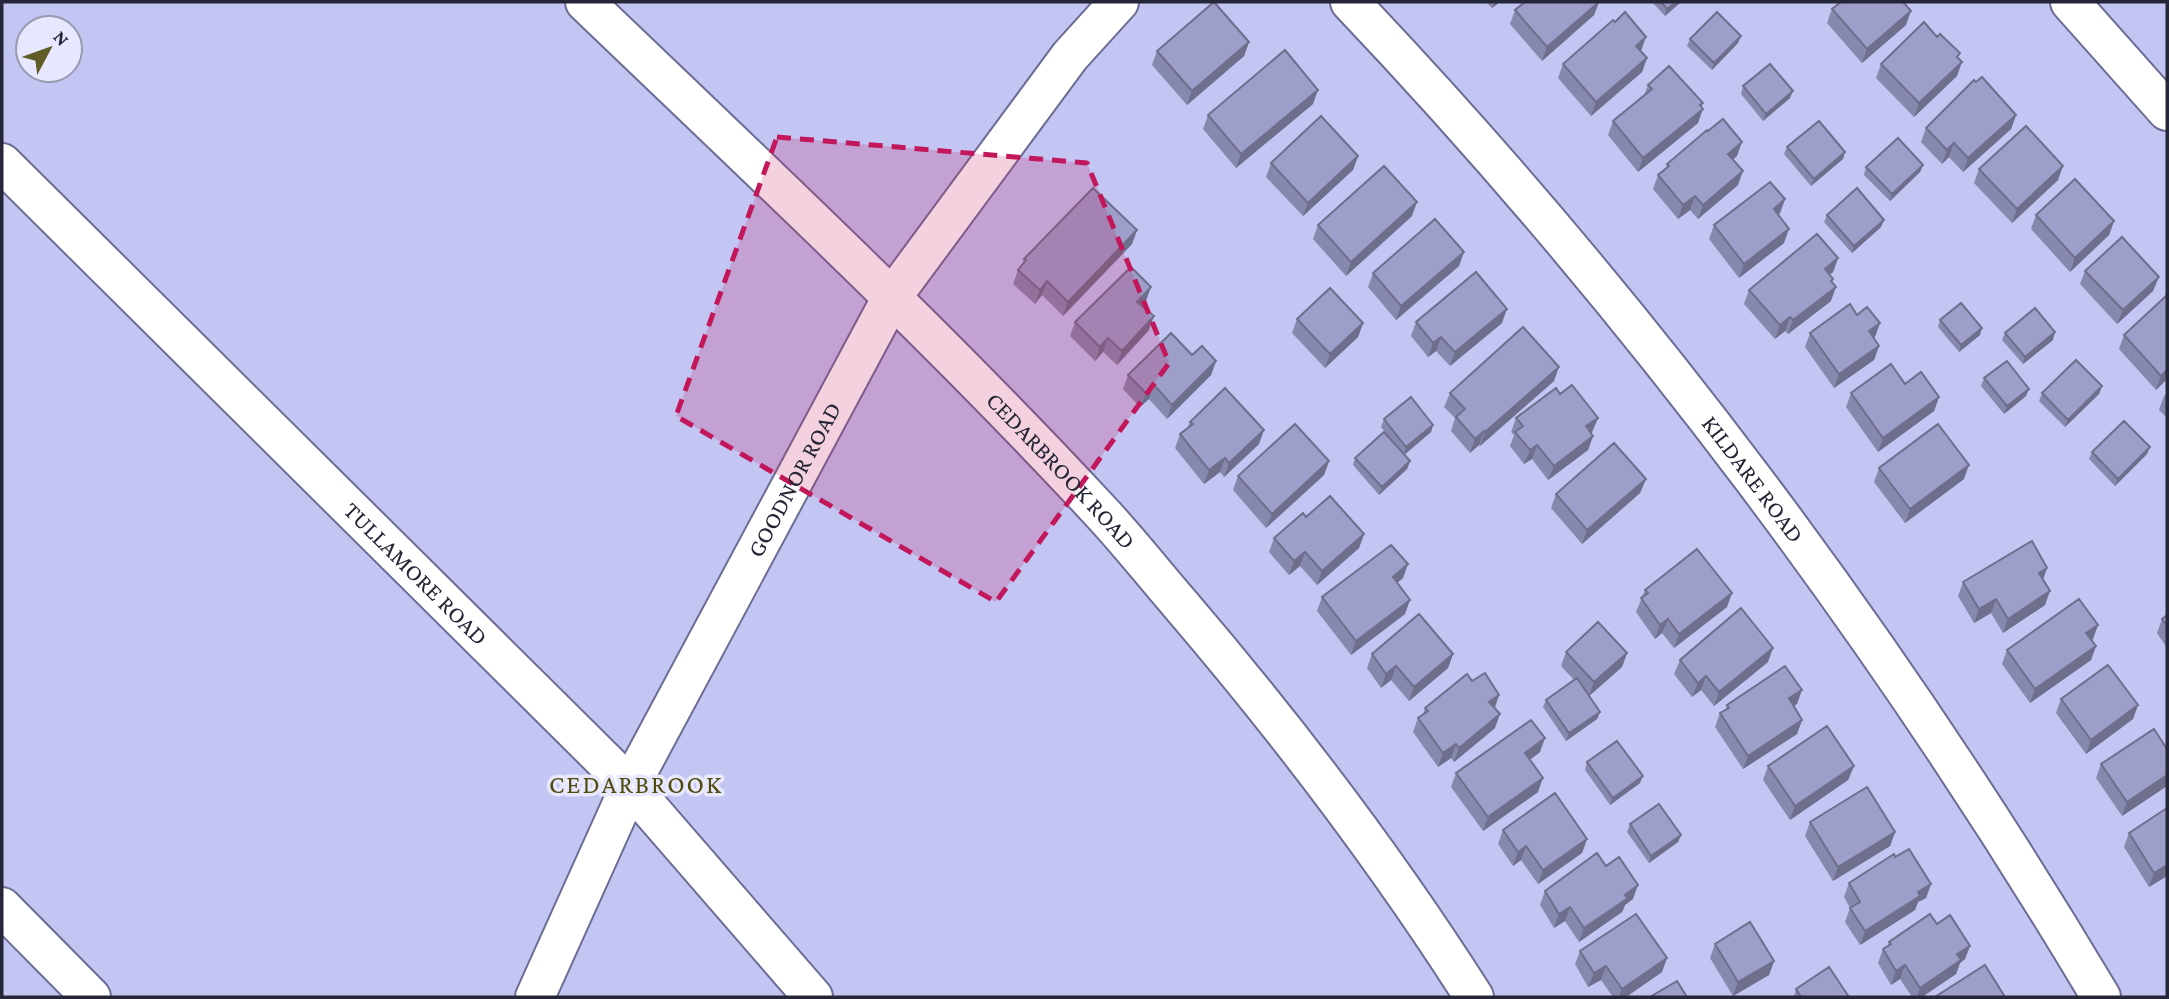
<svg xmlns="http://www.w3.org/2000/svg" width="2169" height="999" font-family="'Crimson Pro',serif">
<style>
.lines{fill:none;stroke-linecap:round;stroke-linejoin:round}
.street-casing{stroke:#6c6d95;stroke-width:42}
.secondary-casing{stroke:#6c6d95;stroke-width:42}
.street{stroke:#fff;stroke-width:38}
.secondary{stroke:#fff;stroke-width:38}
.wall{fill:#8788ad}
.shaded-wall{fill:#6e6f8d}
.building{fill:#9d9ec9;stroke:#6e6f8d;stroke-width:2}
.marked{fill:#c2185b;fill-opacity:0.2;stroke:#c2185b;stroke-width:5;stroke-dasharray:14 9;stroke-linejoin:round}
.labels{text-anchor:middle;stroke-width:7;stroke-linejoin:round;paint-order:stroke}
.street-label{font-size:24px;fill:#252637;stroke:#e7e8ff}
.neighbourhood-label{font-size:26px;letter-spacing:2px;fill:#524b0b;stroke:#e7e8ff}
</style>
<rect width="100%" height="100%" fill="#c3c5f2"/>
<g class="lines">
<defs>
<g id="street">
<path id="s1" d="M585 2C759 169 937 335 1101 512 1129 542 1154 574 1180 604 1287 729 1386 859 1474 997"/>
<path id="s2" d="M1350 2C1636 303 1889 641 2101 997"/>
<path id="s3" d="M2 163 630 786 813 997"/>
<path d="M2 907 91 997"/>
<path id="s4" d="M535 997 630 786 892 297 1070 56 1119 2"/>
</g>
<path id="secondary" d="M2070 2 2167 111"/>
</defs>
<use href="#street" class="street-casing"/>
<use href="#secondary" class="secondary-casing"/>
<use href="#street" class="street"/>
<use href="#secondary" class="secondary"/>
</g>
<path class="wall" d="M1486 2H1500L1492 8Z
M1599 2 1594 15 1542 61 1510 24 1515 10Z
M1652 2H1681L1665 16Z
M1832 9 1906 25 1862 63 1827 23Z
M1690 39 1738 43 1712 70 1687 46Z
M1249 42 1244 56 1187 105 1152 65 1157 51Z
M1641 51 1647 58 1642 72 1591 116 1558 78 1563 64Z
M1958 58 1957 76 1914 117 1876 78 1881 64Z
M1648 85 1701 107 1698 123 1638 172 1608 135 1613 121 1644 96Z
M1743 86 1790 98 1763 121 1741 94Z
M1313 104 1236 168 1203 129 1208 115Z
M2016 115 2011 129 1963 172 1949 157 1942 164 1921 142 1926 128Z
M1787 147 1845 152 1843 159 1811 186 1784 154Z
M1358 156 1353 170 1303 216 1266 177 1271 163Z
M1737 156 1733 159 1738 185 1698 219 1690 210 1678 219 1653 189 1658 175 1666 169 1667 164Z
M1923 165 1920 172 1890 201 1864 175 1866 167Z
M1979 169 2058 180 2012 223 1974 183Z
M1785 199 1780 213 1778 215 1784 243 1739 278 1709 239 1714 225Z
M1827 215 1881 227 1852 253 1824 222Z
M2036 215 2114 221 2109 235 2070 272 2031 229Z
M1412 216 1346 276 1313 239 1318 225Z
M1137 230 1132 244 1063 316 1042 295 1035 304 1013 284 1018 270 1022 265 1024 259Z
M1464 252 1459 266 1396 320 1368 287 1373 273Z
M1838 258 1833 272 1829 275 1832 282 1831 301 1788 334 1785 331 1775 339 1744 304 1749 290Z
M2085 271 2153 291 2117 324 2080 284Z
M2167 298V379L2156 390 2119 349 2124 335Z
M1146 301 1142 306 1149 330 1117 365 1103 352 1095 361 1070 336 1075 322Z
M1857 315 1875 337 1873 338 1879 346 1874 360 1834 388 1805 347 1810 333Z
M1297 319 1363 323 1358 337 1325 368 1292 333Z
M1940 320 1980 335 1959 352 1938 327Z
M1416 322 1502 323 1450 366 1436 351 1428 357 1411 336Z
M2005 333 2053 340 2023 364 2002 340Z
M1192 355 1216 361 1211 375 1167 419 1149 399 1140 407 1123 389 1128 375Z
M1984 378 2026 396 2004 414 1981 386Z
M1554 381 1480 446 1479 445 1470 453 1451 431 1455 418 1444 407 1450 393Z
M1905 384 1939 397 1934 411 1878 452 1846 407 1851 393Z
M2102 386 2099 394 2065 427 2039 401 2042 393Z
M2167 393V418L2159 410 2164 396Z
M1560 394 1598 418 1592 432 1591 433 1593 436 1588 450 1548 480 1532 459 1524 464 1510 446 1514 435 1511 432 1516 418Z
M1384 419 1433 425 1431 432 1404 455 1381 427Z
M1190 422 1259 444 1224 477 1220 472 1204 484 1175 448 1180 434 1187 429Z
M2092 452 2147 454 2115 486 2089 459Z
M1355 458 1410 461 1407 469 1379 495 1353 465Z
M1329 461 1324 475 1266 528 1233 490 1238 476Z
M1879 468 1964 479 1905 523 1874 482Z
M1646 479 1640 493 1582 544 1551 508 1556 494Z
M1306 517 1364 534 1359 548 1317 585 1300 566 1289 575 1269 552 1274 538Z
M1408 564 1403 578 1397 583 1405 614 1351 655 1317 611 1322 597Z
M2047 568 2043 580 2045 605 2003 633 1991 613 1974 623 1958 596 1963 582Z
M1645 590 1727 607 1674 648 1662 633 1655 639 1636 612Z
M2167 615V648L2157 633 2162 619Z
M2098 625 2091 640 2096 646 2091 660 2030 703 2002 664 2007 650Z
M1566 652 1627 653 1622 667 1589 696 1600 712 1597 719 1566 741 1543 707 1546 700 1574 680 1561 666Z
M1372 654H1453L1448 668 1409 701 1391 680 1381 688 1367 668Z
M1680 660 1768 662 1714 706 1701 690 1692 697 1674 674Z
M1472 681 1499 695 1495 708V728L1454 762 1451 758 1438 767 1413 732 1418 718 1423 715 1425 708Z
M2061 699 2138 705 2133 719 2086 754 2056 713Z
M1797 704 1794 706 1802 720 1797 734 1743 769 1715 727 1720 713 1725 711 1727 705Z
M2167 749V786L2122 816 2096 778 2101 764Z
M1540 752 1530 760 1538 792 1483 831 1451 787 1456 773Z
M1587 762 1640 783 1610 805 1585 770Z
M1768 766H1854L1848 780 1790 820 1763 780Z
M2167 808V876L2149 887 2124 847 2129 833Z
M1810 822 1895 832 1890 846 1833 881 1805 836Z
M1630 824 1681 835 1678 842 1649 863 1627 832Z
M1503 830 1587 839 1582 853 1538 884 1521 860 1513 866 1498 844Z
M1895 857 1931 884 1926 898 1918 902 1915 910 1860 945 1845 922 1850 908 1844 897 1849 883Z
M1606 866 1633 899 1625 905 1622 912 1579 942 1565 921 1554 928 1540 905 1545 891Z
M1937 924 1970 946 1965 959 1960 963 1956 974 1922 997H1912L1900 979 1891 985 1878 963 1883 949 1888 946 1889 942Z
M1715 944 1774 961 1769 975 1733 996 1710 958Z
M1580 951 1662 972 1626 997H1613L1601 980 1588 987 1575 964Z
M1796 989 1849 997H1794Z"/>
<path class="shaded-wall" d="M1495 2H1500L1492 8Z
M1599 2 1594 15 1542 61 1547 47Z
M1676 2H1681L1665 16 1667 9Z
M1911 11 1906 25 1862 63 1867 49Z
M1741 36 1738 43 1712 70 1714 63Z
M1646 37 1641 51 1636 46Z
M1249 42 1244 56 1187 105 1192 91Z
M1647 58 1642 72 1591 116 1596 102Z
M1962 62 1957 76 1914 117 1919 103Z
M1318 90 1313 104 1236 168 1241 154Z
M1793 91 1790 98 1763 121 1766 114Z
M1703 103 1699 112 1703 109 1698 123 1638 172 1643 158Z
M2016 115 2011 129 1963 172 1968 158Z
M1742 142 1737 156 1723 168 1728 154Z
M1954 143 1949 157 1942 164 1947 150Z
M1845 152 1843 159 1811 186 1814 179Z
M1358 156 1353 170 1303 216 1308 203Z
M1923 165 1920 172 1890 201 1892 194Z
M2063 166 2058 180 2012 223 2017 209Z
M1743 171 1738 185 1698 219 1703 205Z
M1695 196 1690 210 1678 219 1683 205Z
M1785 199 1780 213 1768 223 1774 209Z
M1417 202 1412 216 1346 276 1351 262Z
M1884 220 1881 227 1852 253 1854 246Z
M2114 221 2109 235 2070 272 2075 258Z
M1789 229 1784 243 1739 278 1744 264Z
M1137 230 1132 244 1063 316 1068 302Z
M1464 252 1459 266 1396 320 1401 306Z
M1838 258 1833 272 1820 283 1825 269Z
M2159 277 2153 291 2117 324 2123 310Z
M1047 281 1042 295 1035 304 1040 290Z
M1151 287 1146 301 1132 316 1137 302Z
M1836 287 1831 301 1788 334 1793 320Z
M1507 309 1502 323 1450 366 1455 352Z
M1154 316 1149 330 1117 365 1122 351Z
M1790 317 1785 331 1775 339 1780 325Z
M1363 323 1358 337 1325 368 1330 354Z
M1880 323 1875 337 1864 345 1869 331Z
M1982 328 1980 335 1959 352 1961 345Z
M2055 332 2053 340 2023 364 2025 357Z
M1441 337 1436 351 1428 357 1433 343Z
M1108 338 1103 352 1095 361 1100 347Z
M1879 346 1874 360 1834 388 1839 374Z
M1216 361 1211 375 1167 419 1172 405Z
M1559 367 1554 381 1480 446 1485 432Z
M2167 370V379L2156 390 2161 376Z
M1154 385 1149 399 1140 407 1146 393Z
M2102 386 2099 394 2065 427 2068 420Z
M2029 389 2026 396 2004 414 2007 406Z
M1939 397 1934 411 1878 452 1883 438Z
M1598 418 1592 432 1581 440 1586 426Z
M1433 425 1431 432 1404 455 1406 447Z
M1264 430 1259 444 1224 477 1229 463Z
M1484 431 1479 445 1470 453 1475 439Z
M1593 436 1588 450 1548 480 1554 466Z
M1537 445 1532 459 1524 464 1530 450Z
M2150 447 2147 454 2115 486 2118 479Z
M1225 458 1220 472 1204 484 1209 470Z
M1329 461 1324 475 1266 528 1272 514Z
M1410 461 1407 469 1379 495 1382 487Z
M1969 465 1964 479 1905 523 1910 509Z
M1646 479 1640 493 1582 544 1587 530Z
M1364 534 1359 548 1317 585 1322 571Z
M1305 552 1300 566 1289 575 1294 561Z
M1408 564 1403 578 1388 591 1393 577Z
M2047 568 2042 582 2039 573Z
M2050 591 2045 605 2003 633 2008 619Z
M1732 593 1727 607 1674 648 1679 634Z
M1996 599 1991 613 1974 623 1979 609Z
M1410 600 1405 614 1351 655 1356 641Z
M1668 619 1662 633 1655 639 1660 625Z
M2098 625 2093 639 2081 647 2086 633Z
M2096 646 2091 660 2030 703 2035 689Z
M1773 648 1768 662 1714 706 1719 692Z
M1627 653 1622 667 1589 696 1594 682Z
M1453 654 1448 668 1409 701 1414 687Z
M1396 666 1391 680 1381 688 1386 674Z
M1706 676 1701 690 1692 697 1698 683Z
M1802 690 1797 704 1784 712 1789 698Z
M1499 695 1494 709 1489 702Z
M2138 705 2133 719 2086 754 2091 740Z
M1600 712 1597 719 1566 741 1569 733Z
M1500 714 1495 728 1454 762 1459 748Z
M1802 720 1797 734 1743 769 1748 756Z
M1545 738 1540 752 1520 767 1525 753Z
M1456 744 1451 758 1438 767 1443 753Z
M1854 766 1848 780 1790 820 1795 806Z
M2167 775V786L2122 816 2127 802Z
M1643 776 1640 783 1610 805 1613 798Z
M1543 778 1538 792 1483 831 1488 817Z
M1895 832 1890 846 1833 881 1838 867Z
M1681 835 1678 842 1649 863 1651 856Z
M1587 839 1582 853 1538 884 1543 870Z
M1526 846 1521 860 1513 866 1518 852Z
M2167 865V876L2149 887 2154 873Z
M1931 884 1926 898 1918 902 1915 910 1860 945 1865 931 1918 892Z
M1638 885 1633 899 1625 905 1622 912 1579 942 1584 928Z
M1570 907 1565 921 1554 928 1559 914Z
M1970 946 1965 959 1960 963 1956 974 1922 997H1917L1920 988 1957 954Z
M1667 958 1662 972 1626 997H1619L1622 989Z
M1774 961 1769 975 1733 996 1738 982Z
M1905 965 1900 979 1891 985 1896 971Z
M1606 966 1601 980 1588 987 1594 973Z"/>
<path class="building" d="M1214 2 1249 42 1192 91 1157 51Z
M1525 2H1599L1547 47 1515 10Z
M1661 2H1676L1667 9Z
M1841 2H1903L1911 11 1867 49 1832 9Z
M1625 12 1646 37 1636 46 1647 58 1596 102 1563 64 1613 20 1615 22Z
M1717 12 1741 36 1714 63 1690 39Z
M1924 22 1937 37 1940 34 1960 53 1957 57 1962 62 1919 103 1881 64Z
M1285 50 1318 90 1241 154 1208 115Z
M1770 64 1793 91 1766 114 1743 86Z
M1669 66 1703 103 1700 105 1703 109 1643 158 1613 121 1652 89 1648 85Z
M1982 77 2016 115 1968 158 1954 143 1947 150 1926 128 1974 80 1976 82Z
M1321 116 1358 156 1308 203 1271 163Z
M1723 119 1742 142 1728 154 1743 171 1703 205 1695 196 1683 205 1658 175 1669 166 1667 164 1707 130 1708 131Z
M1819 121 1845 152 1814 179 1787 147Z
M2026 126 2063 166 2017 209 1979 169Z
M1898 138 1923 165 1892 194 1866 167Z
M1384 166 1417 202 1351 262 1318 225Z
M2075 179 2114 221 2075 258 2036 215Z
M1770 182 1785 199 1774 209 1789 229 1744 264 1714 225Z
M1093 188 1137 230 1068 302 1047 281 1040 290 1018 270 1026 260 1024 259Z
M1857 188 1884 220 1854 246 1827 215Z
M1435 219 1464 252 1401 306 1373 273Z
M1817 234 1838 258 1825 269 1833 279 1831 281 1836 287 1793 320 1790 317 1780 325 1749 290Z
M2122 237 2159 277 2123 310 2085 271Z
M1131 267 1151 287 1137 302 1154 316 1122 351 1108 338 1100 347 1075 322Z
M1476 272 1507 309 1455 352 1441 337 1433 343 1416 322Z
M1330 288 1363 323 1330 354 1297 319Z
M2166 296 2167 298V370L2161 376 2124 335Z
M1961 303 1982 328 1961 345 1940 320Z
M1850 304 1857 315 1867 307 1880 323 1869 331 1879 346 1839 374 1810 333Z
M2035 308 2055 332 2025 357 2005 333Z
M1523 327 1559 367 1485 432 1484 431 1475 439 1456 417 1465 409 1450 393Z
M1171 333 1192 355 1202 346 1216 361 1172 405 1154 385 1146 393 1128 375Z
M2076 360 2102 386 2068 420 2042 393Z
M2007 361 2029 389 2007 406 1984 378Z
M1891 364 1905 384 1921 372 1939 397 1883 438 1851 393Z
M1572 385 1598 418 1586 426 1593 436 1554 466 1537 445 1530 450 1515 432 1523 426 1516 418 1556 388 1560 394Z
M1225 388 1264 430 1229 463 1225 458 1209 470 1180 434 1193 424 1190 422Z
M1411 397 1433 425 1406 447 1384 419Z
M2124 421 2150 447 2118 479 2092 452Z
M1295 424 1329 461 1272 514 1238 476Z
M1938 424 1969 465 1910 509 1879 468Z
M1384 432 1410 461 1382 487 1355 458Z
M1614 443 1646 479 1587 530 1556 494Z
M1330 496 1364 534 1322 571 1305 552 1294 561 1274 538 1303 513 1306 517Z
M2032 541 2047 568 2039 573 2050 591 2008 619 1996 599 1979 609 1963 582Z
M1391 545 1408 564 1393 577 1410 600 1356 641 1322 597Z
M1697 549 1732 593 1679 634 1668 619 1660 625 1641 598 1648 593 1645 590Z
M2079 599 2098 625 2086 633 2096 646 2035 689 2007 650Z
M1741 608 1773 648 1719 692 1706 676 1698 683 1680 660Z
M1419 614 1453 654 1414 687 1396 666 1386 674 1372 654Z
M2167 615V626L2162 619Z
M1598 622 1627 653 1594 682 1566 652Z
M2108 665 2138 705 2091 740 2061 699Z
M1785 666 1802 690 1789 698 1802 720 1748 756 1720 713 1729 708 1727 705Z
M1485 673 1499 695 1489 702 1500 714 1459 748 1456 744 1443 753 1418 718 1428 711 1425 708 1467 674 1472 681Z
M1577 678 1600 712 1569 733 1546 700Z
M1531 720 1545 738 1525 753 1543 778 1488 817 1456 773Z
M1827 726 1854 766 1795 806 1768 766Z
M2154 729 2167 749V775L2127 802 2101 764Z
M1617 741 1643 776 1613 798 1587 762Z
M1867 787 1895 832 1838 867 1810 822Z
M1555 793 1587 839 1543 870 1526 846 1518 852 1503 830Z
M1659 804 1681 835 1651 856 1630 824Z
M2167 808V865L2154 873 2129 833Z
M1909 849 1931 884 1918 892 1920 896 1865 931 1850 908 1860 902 1849 883 1894 854 1895 857Z
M1597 853 1606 866 1619 857 1638 885 1625 895 1628 898 1584 928 1570 907 1559 914 1545 891Z
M1636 914 1667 958 1622 989 1606 966 1594 973 1580 951Z
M1930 914 1937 924 1950 915 1970 946 1957 954 1961 960 1920 988 1905 965 1896 971 1883 949 1891 944 1889 942Z
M1750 922 1774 961 1738 982 1715 944Z
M1985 965 2005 997H1935Z
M1829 967 1849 997H1801L1796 989Z
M1677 981 1687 997H1650Z"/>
<path class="marked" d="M777 137 1087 163 1169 363 996 602 676 416Z"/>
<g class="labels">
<g class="street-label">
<text dy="8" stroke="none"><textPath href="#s1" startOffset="668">CEDARBROOK ROAD</textPath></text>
<text dy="8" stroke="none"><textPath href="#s4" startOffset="579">GOODNOR ROAD</textPath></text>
<text dy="8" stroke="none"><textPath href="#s2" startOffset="625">KILDARE ROAD</textPath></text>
<text dy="8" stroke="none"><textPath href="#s3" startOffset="583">TULLAMORE ROAD</textPath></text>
</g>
<g class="neighbourhood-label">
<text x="636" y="793">CEDARBROOK</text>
</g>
</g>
<rect width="2169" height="999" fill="none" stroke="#252637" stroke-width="7"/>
<g transform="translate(49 49) rotate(49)"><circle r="33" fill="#e7e8ff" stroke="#999aaf" stroke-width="2"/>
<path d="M0-5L12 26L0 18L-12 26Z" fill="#615b28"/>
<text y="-10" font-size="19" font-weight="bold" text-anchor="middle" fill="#252637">N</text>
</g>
</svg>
